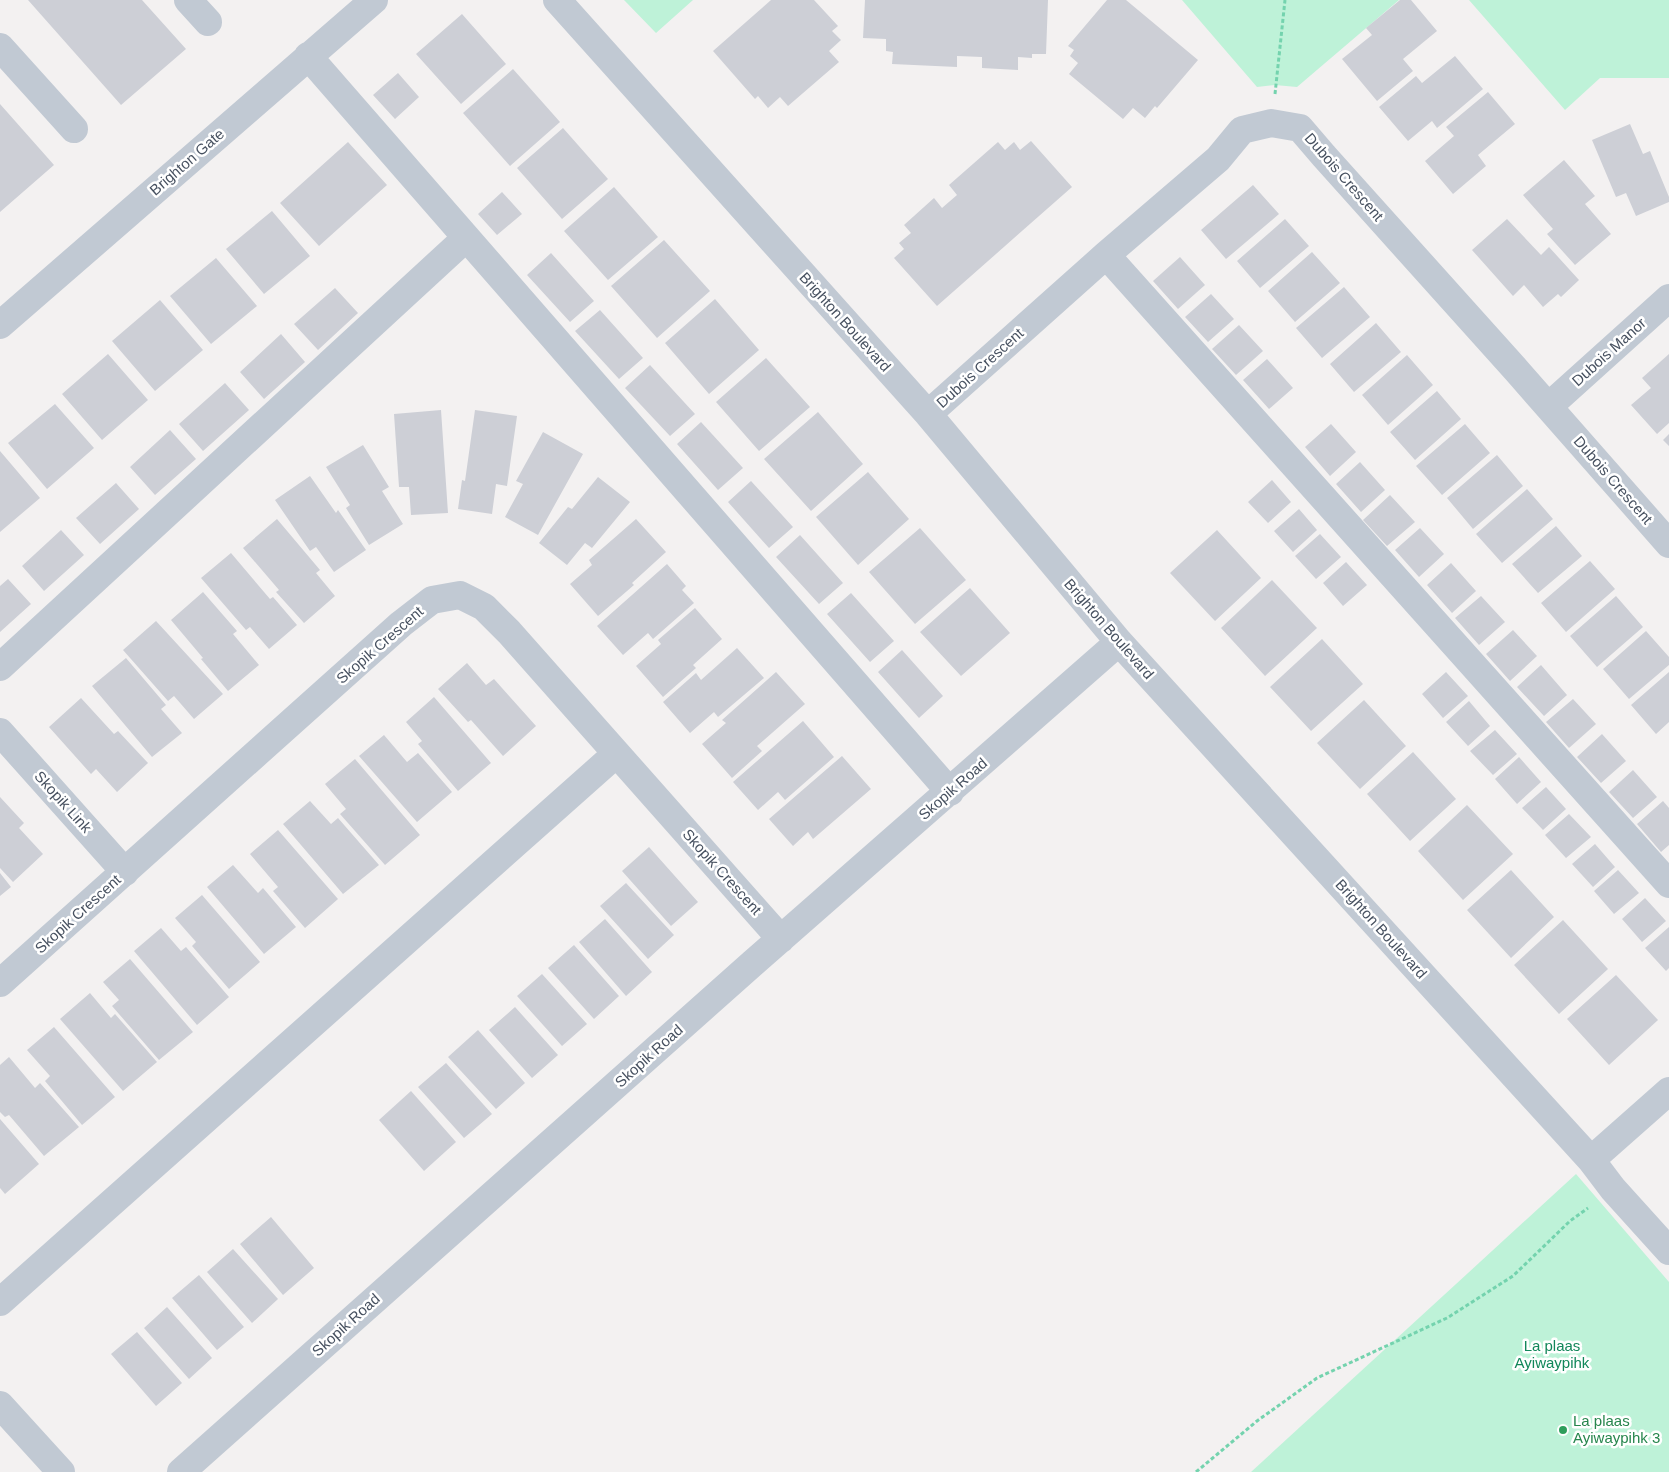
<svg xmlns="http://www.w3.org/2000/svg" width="1669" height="1472" font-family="Arial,sans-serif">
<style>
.green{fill:#bef2d8}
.building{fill:#cdcfd6}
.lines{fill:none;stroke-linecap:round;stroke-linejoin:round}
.path{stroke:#74d3ae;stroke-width:3;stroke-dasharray:4 2.5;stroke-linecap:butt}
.minor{stroke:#c1c9d3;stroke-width:28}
.leisure-dot{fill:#2e9e5b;stroke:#fff;stroke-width:2}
.labels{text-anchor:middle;stroke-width:5;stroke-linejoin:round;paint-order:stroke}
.street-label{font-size:15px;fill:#475160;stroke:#fff}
.park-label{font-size:15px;fill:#12875a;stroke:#fff}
.leisure-label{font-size:15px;fill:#27864d;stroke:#fff;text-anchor:start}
</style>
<rect width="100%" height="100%" fill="#f3f1f1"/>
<path class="green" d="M624 0H693L656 33Z
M1182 0H1399L1297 87 1275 85 1257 87Z
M1469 0H1669V78H1600L1565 110Z
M1576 1174 1669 1282V1472H1251Z"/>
<path class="building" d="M28 0H142L186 49 121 105Z
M771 0H814L838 26 832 31 841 40 829 51 839 62 788 106 780 97 768 108 758 96 755 99 713 51Z
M865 0H1048L1046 54H1032V58L1018 57V70L982 68V57L957 56V67L892 64 893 52 886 51V39L863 38Z
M1107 0H1126L1198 60 1157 108 1155 106 1145 118 1133 108 1123 119 1069 74 1078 63 1070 56 1074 50 1068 46Z
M1400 0H1411L1437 31 1403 59 1413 71 1377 101 1342 59 1372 35 1366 28Z
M462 14 506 64 461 104 416 54Z
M1455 56 1483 89 1437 128 1432 121 1408 141 1379 107 1416 76 1422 83Z
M513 69 560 122 510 166 463 113Z
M398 73 419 97 395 119 373 95Z
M1488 92 1515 124 1478 155 1486 166 1453 194 1425 161 1454 136 1446 127Z
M0 104 54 165 0 212Z
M1630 124 1643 154 1650 151 1669 197V202L1636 216 1626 193 1616 197 1592 140Z
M563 128 608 179 562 219 517 168Z
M1031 141 1072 187 937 306 894 258 904 249 899 243 911 233 904 225 934 198 942 208 957 195 949 185 998 142 1005 150 1014 142 1020 150Z
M348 142 387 185 319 246 280 203Z
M1564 160 1595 196 1585 204 1611 234 1575 265 1547 234 1553 229 1523 195Z
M1253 185 1279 214 1226 259 1201 230Z
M614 187 658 237 608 280 564 231Z
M502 192 522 214 497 235 478 214Z
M272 211 310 256 264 294 226 249Z
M1285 219 1309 246 1260 288 1237 261Z
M1507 219 1541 255 1549 247 1579 280 1561 297 1558 294 1543 307 1524 285 1513 296 1472 250Z
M664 240 710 291 657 338 611 286Z
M1312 252 1340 283 1295 322 1268 291Z
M551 253 594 301 570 322 527 275Z
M1180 257 1205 285 1178 309 1153 281Z
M216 258 257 306 211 344 170 296Z
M1344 287 1370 317 1322 358 1296 328Z
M335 288 358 313 318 350 294 324Z
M1211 294 1234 319 1208 342 1185 317Z
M715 299 759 350 709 394 665 343Z
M160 300 203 350 155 391 112 341Z
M600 310 643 358 619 379 575 331Z
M1376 323 1401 352 1354 392 1330 364Z
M1239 325 1263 351 1236 375 1212 349Z
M281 334 305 362 264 399 240 372Z
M108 354 148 400 102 440 62 394Z
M1669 354V423L1657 434 1631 405 1651 388 1642 378Z
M1407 355 1433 385 1388 425 1362 395Z
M766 358 810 407 759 451 716 402Z
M1267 359 1293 388 1269 409 1243 380Z
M650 365 695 414 670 436 625 388Z
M225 383 249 410 203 451 179 424Z
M1437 391 1461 419 1415 460 1390 432Z
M55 404 94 448 47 489 8 443Z
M441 410 448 513 411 515 409 487H399L394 414Z
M475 410 517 416 507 486 496 484 492 514 458 509 462 480 465 481Z
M818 412 863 464 811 511 764 459Z
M701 422 743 468 718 490 677 444Z
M1331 424 1356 452 1330 476 1305 447Z
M1465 424 1490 453 1442 495 1416 466Z
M170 430 196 459 155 495 130 467Z
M543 432 583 454 538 535 505 517 523 484 516 481Z
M1669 434V446L1663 440Z
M363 445 389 487 382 491 403 524 369 545 346 508 350 505 326 467Z
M0 451 40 498 0 532Z
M1497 455 1523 486 1473 529 1447 498Z
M1360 462 1385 490 1361 512 1336 484Z
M868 472 909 519 858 565 816 517Z
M310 476 336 513 338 510 366 550 334 572 316 547 310 551 275 500Z
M598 477 630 502 592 548 585 543 567 565 539 543 568 507 572 509Z
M1272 480 1291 502 1268 523 1248 502Z
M751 481 793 527 769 548 728 502Z
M116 483 139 509 100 544 76 518Z
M1527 489 1553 519 1502 563 1476 534Z
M1390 495 1415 522 1387 546 1363 520Z
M1299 509 1317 530 1293 552 1274 531Z
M277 519 320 570 316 573 335 596 304 623 276 592 279 590 243 548Z
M636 519 666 552 632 583 634 585 598 616 570 584 592 565 589 560Z
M1556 526 1582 556 1538 593 1512 564Z
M920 528 966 580 915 624 869 572Z
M1420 528 1444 554 1419 577 1395 550Z
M61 530 84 555 44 591 22 566Z
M1217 530 1261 578 1215 621 1170 573Z
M1320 534 1341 557 1316 579 1295 556Z
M800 535 843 583 819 604 776 557Z
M231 553 270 599 273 597 297 625 269 649 250 627 246 630 201 578Z
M1590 561 1615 589 1566 632 1541 603Z
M1346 562 1367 585 1343 606 1323 583Z
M1451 563 1476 591 1452 613 1427 585Z
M667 564 686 586 682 590 694 603 653 639 648 633 623 655 597 626Z
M8 579 31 604 0 632V586Z
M1272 580 1317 628 1265 676 1221 628Z
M970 588 1010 633 961 676 920 632Z
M203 592 237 631 233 634 259 665 228 691 201 659 203 658 171 620Z
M851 593 894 641 870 662 827 614Z
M1481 596 1505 622 1479 645 1455 618Z
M1616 596 1643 627 1597 667 1570 636Z
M695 608 722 639 693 665 696 668 663 697 636 666 661 644 658 640Z
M156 621 223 694 194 719 174 696 168 701 123 650Z
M1513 630 1537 656 1510 681 1486 654Z
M1646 631 1669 657V665L1629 699 1603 669Z
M1322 639 1363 684 1311 731 1270 687Z
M737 648 764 678 718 717 714 712 690 733 663 702 696 673 701 680Z
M902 650 943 696 919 718 878 672Z
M126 658 166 705 161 709 182 733 152 757 92 686Z
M467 663 486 685 494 679 536 726 503 756 471 720 468 722 438 689Z
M1541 665 1567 695 1544 716 1517 687Z
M776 672 805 704 757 746 762 751 732 778 702 744 726 723 722 720Z
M1446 672 1468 696 1443 718 1422 694Z
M1669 672V722L1656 734 1631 705Z
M434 697 491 763 458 791 418 744 422 741 406 722Z
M81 698 114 734 118 731 148 763 117 792 96 769 91 774 49 727Z
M1573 699 1596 724 1569 748 1546 722Z
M1364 700 1406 746 1360 789 1317 743Z
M1469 701 1490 726 1468 746 1446 722Z
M803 721 834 757 785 800 778 792 758 810 733 782Z
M1495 730 1517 754 1493 775 1470 751Z
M1602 734 1626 761 1601 783 1577 757Z
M384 735 407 762 418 753 452 792 417 822 359 756Z
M1413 752 1456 799 1410 841 1367 794Z
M842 756 871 789 813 839 808 832 793 846 769 819Z
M1519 757 1541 782 1517 804 1495 779Z
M355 759 420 835 385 865 340 814 346 809 325 784Z
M1633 770 1657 797 1633 818 1609 792Z
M1546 787 1566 809 1543 830 1522 808Z
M0 797 24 823 19 828 43 854 13 882 0 868Z
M310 801 331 824 338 818 379 865 343 894 283 824Z
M1663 801 1669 808V845L1661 852 1637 824Z
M1467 805 1513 854 1463 900 1418 851Z
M1569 814 1591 837 1566 858 1545 835Z
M278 830 338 899 305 928 273 891 278 887 250 854Z
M1595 844 1615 867 1593 887 1572 864Z
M649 847 698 902 671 926 622 871Z
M233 865 258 893 263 888 296 927 264 954 207 887Z
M1511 870 1554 917 1511 958 1467 910Z
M1618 870 1639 893 1614 914 1594 891Z
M0 873 11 887 0 896Z
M626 883 674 935 648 959 600 906Z
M202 895 260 962 229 989 192 946 196 942 175 918Z
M1645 898 1666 921 1642 942 1622 919Z
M605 919 652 972 626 996 579 942Z
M1563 920 1608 969 1559 1014 1514 965Z
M1669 927V968L1666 971 1645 948Z
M161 928 181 951 186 947 229 997 197 1025 134 951Z
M574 945 619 996 594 1019 548 968Z
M130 959 193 1032 159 1060 112 1006 119 1000 103 982Z
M542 974 587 1024 562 1046 517 996Z
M1616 975 1658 1020 1609 1065 1567 1019Z
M90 993 111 1018 115 1014 157 1062 123 1091 60 1019Z
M515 1007 558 1055 532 1078 489 1030Z
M54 1027 115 1097 82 1125 45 1081 50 1076 27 1050Z
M478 1030 525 1083 496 1109 448 1057Z
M9 1057 35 1088 40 1083 79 1127 44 1156 9 1115 5 1117 0 1112V1065Z
M446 1063 492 1114 464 1138 418 1087Z
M411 1091 456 1142 424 1171 379 1120Z
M0 1119 39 1164 5 1194 0 1188Z
M271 1217 314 1268 283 1295 240 1244Z
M233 1249 278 1299 252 1323 207 1272Z
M199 1275 244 1327 217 1350 172 1298Z
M167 1307 212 1358 189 1379 144 1328Z
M137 1332 182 1383 156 1406 111 1354Z"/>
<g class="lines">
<path class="path" d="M1275 94 1285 0
M1196 1472 1257 1421 1317 1378 1447 1318 1513 1276 1570 1221 1588 1208"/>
<path class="minor" d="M188 0 208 22
M557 0 928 414 1119 642 1591 1160 1613 1189 1669 1251
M0 47 74 129
M308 56 950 792
M1106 255 1669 884
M0 325 374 0
M1549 406 1669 298
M928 414 1106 255 1218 159 1242 130 1271 123 1300 128 1324 156 1517 371 1669 544
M0 667 466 238
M0 732 125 872
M0 983 401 624 432 600 460 595 484 607 509 632 781 939
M1591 1160 1669 1091
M0 1302 616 754
M0 1405 61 1472
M181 1472 753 963 1119 642"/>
</g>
<circle class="leisure-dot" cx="1563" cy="1430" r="5"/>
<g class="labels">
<g class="street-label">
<text transform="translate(187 162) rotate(-41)" y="5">Brighton Gate</text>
<text transform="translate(1344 177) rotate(49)" y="5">Dubois Crescent</text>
<text transform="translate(845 322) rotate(48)" y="5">Brighton Boulevard</text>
<text transform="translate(1609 352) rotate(-42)" y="5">Dubois Manor</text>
<text transform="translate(980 368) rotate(-42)" y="5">Dubois Crescent</text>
<text transform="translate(1613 480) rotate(49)" y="5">Dubois Crescent</text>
<text transform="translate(1109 629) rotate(49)" y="5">Brighton Boulevard</text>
<text transform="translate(380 645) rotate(-41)" y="5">Skopik Crescent</text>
<text transform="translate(953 789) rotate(-41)" y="5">Skopik Road</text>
<text transform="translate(63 802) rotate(48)" y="5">Skopik Link</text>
<text transform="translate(722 872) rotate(48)" y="5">Skopik Crescent</text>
<text transform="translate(78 914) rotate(-42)" y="5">Skopik Crescent</text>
<text transform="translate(1381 929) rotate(48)" y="5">Brighton Boulevard</text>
<text transform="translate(649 1056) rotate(-42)" y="5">Skopik Road</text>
<text transform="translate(346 1325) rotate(-42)" y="5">Skopik Road</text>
</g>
<g class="park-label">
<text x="1552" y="1351">La plaas<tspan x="1552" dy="17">Ayiwaypihk</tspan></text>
</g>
<g class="leisure-label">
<text x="1573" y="1426">La plaas<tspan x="1573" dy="17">Ayiwaypihk 3</tspan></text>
</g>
</g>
</svg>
